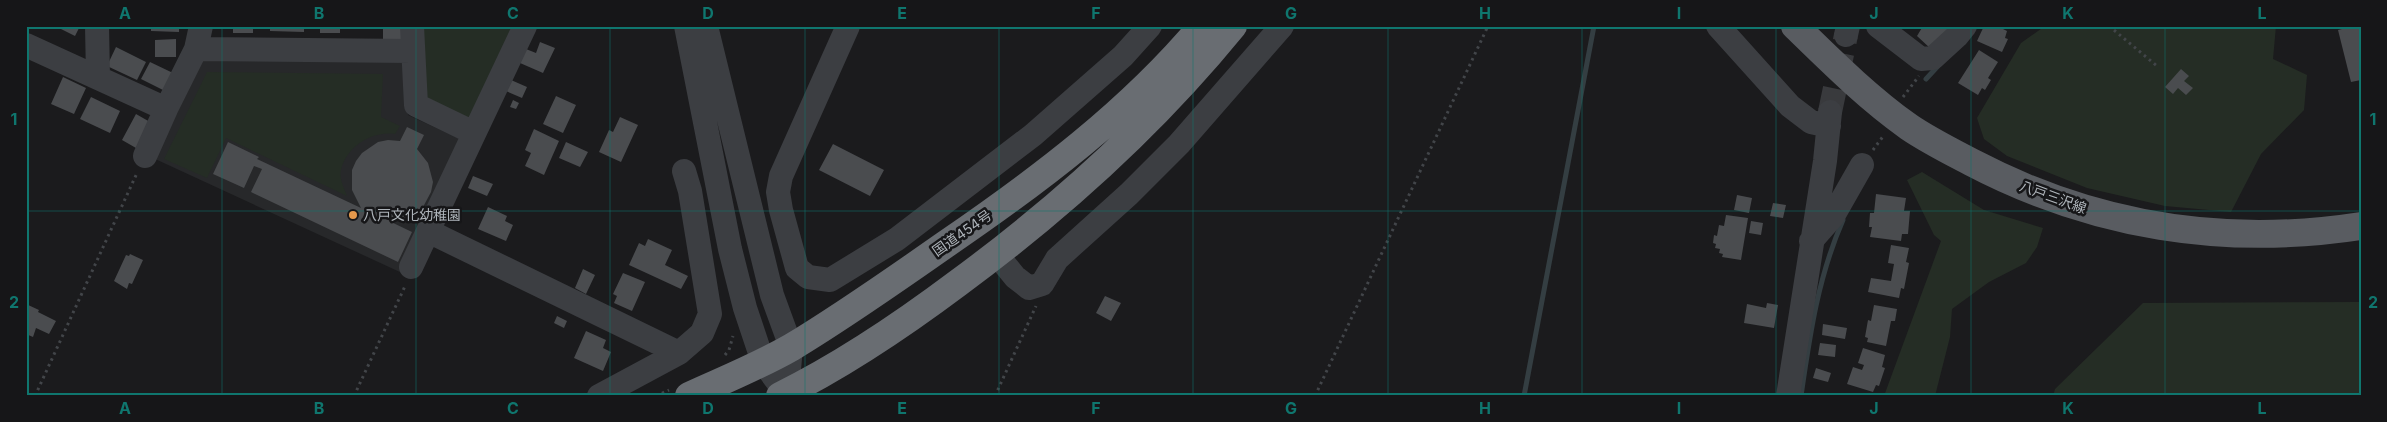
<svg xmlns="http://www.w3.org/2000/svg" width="2387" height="422" font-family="Inter,'Noto Sans JP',sans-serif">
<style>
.built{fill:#27282a}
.green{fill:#252d25}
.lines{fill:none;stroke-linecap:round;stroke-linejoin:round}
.stream{stroke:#343e42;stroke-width:5}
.building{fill:#4a4c4f}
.minor-tunnel{stroke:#393a3d;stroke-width:24;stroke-dasharray:24 12;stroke-linecap:butt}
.path{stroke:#424549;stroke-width:3;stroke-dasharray:2.5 4;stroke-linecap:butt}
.minor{stroke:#3c3e42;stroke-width:24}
.major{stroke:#595c61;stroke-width:28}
.highway{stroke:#696d72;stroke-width:28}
.grid{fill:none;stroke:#0f766e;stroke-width:1;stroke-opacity:0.55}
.poi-dot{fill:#e4994c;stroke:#161618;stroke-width:2}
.labels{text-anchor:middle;stroke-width:5;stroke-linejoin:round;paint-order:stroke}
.street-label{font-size:14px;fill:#afb5bb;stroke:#161618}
.poi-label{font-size:14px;fill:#afb5bb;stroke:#161618;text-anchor:start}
.neatline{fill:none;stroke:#0f766e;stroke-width:2}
.grid-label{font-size:16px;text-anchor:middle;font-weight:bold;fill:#0f766e}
</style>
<rect width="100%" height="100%" fill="#1b1b1d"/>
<path class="built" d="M209 57 399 58 406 64 408 115 458 138 462 145 402 273 153 158 200 62Z"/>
<path class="green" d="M420 26H515L471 121 423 99Z
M2045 26H2276L2273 59 2307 75 2304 110 2261 154 2231 212 2165 206 2087 188 2007 156 1984 139 1977 118 2021 43Z
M207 72 383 74 381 117 400 126 395 134C372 131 347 146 341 170 339 179 344 188 347 196L226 138 207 178 164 159Z
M1922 172 1984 210 2043 228 2037 247 2026 263 1989 282 1952 309 1950 337 1935 396H1884L1941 241 1934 235 1907 180Z
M2361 302V396H2053L2055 389 2143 303Z"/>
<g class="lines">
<path class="stream" d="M1926 79 1938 66
M1524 396 1594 26
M1801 396C1810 334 1818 277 1843 220"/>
</g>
<path class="building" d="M55 26H80L75 36Z
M151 26H179V32L151 31Z
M233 26H253V33H233Z
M270 26H304V32L270 31Z
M320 26H340V33H320Z
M383 26H402V41H383Z
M1923 26H1952L1931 49 1917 36Z
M1984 26H1997L2007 31 2005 38 2008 39 2002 52 1977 41Z
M2354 26H2361V80L2351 82 2338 30Z
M176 39V57H155V40Z
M540 42 555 48 543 73 520 63 526 49 536 53Z
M116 47 146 62 137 80 107 66Z
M1979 50 1998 62 1988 78 1991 80 1985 90 1982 88 1978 95 1958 83Z
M150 62 173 73 165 91 141 79Z
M2181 69 2189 76 2184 81 2193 88 2186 95 2178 88 2173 94 2165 87Z
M63 77 86 88 74 114 51 104Z
M511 80 527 87 522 98 506 91Z
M556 96 576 105 563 133 543 124Z
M91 97 120 111 110 133 80 119Z
M513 100 519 103 516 109 510 107Z
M136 114 150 122 136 148 122 140Z
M620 117 638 125 621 162 599 152 609 130 613 132Z
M407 127 424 135 417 149 428 163 433 182 431 192 422 209 405 219 389 221 412 232 398 262 251 192 262 169 254 166 244 188 213 174 228 142 259 157 257 159 361 208 352 190V170L356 161 362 153 378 142 388 140 400 141Z
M534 129 559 141 544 175 525 166 531 153 525 150Z
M566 142 588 152 580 167 559 158Z
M833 144 884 170 870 196 819 170Z
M473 176 493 184 487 196 468 188Z
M1876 194 1906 198 1904 211H1910L1908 234H1902L1901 241 1870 237 1872 227H1869L1870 213H1874Z
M1737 195 1752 198 1749 213 1734 210Z
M1773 203 1786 205 1783 218 1770 216Z
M488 207 507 216 505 221 513 225 506 241 478 229Z
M1726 215 1748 218 1741 260 1722 257 1723 254 1719 253 1720 249 1715 248 1716 244 1713 243 1714 235 1717 236 1719 225 1724 226Z
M1751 221 1763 223 1761 235 1749 233Z
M648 239 672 250 665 265 688 276 681 289 629 265 639 243 645 246Z
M1891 245 1909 248 1906 262 1909 263 1904 289 1901 288 1899 298 1868 292 1871 278 1891 281 1894 264 1888 263Z
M130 254 143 260 132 284 129 283 127 289 114 281 126 255 129 256Z
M583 269 595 275 586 294 575 288Z
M623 273 645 282 632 311 614 303 617 296 613 294Z
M1105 296 1121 303 1111 321 1096 313Z
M1767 303 1778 305 1774 328 1744 323 1747 304 1766 308Z
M26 304 39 310 38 312 56 321 49 334 36 328 33 337 26 334Z
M1874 305 1897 309 1895 321H1891L1886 346 1867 342 1868 338 1865 337 1868 320 1871 321Z
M557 316 567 321 564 328 554 323Z
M1823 324 1847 328 1845 339 1822 335Z
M586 331 606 340 603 348 611 352 603 371 574 358Z
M1820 343 1836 345 1835 357 1818 355Z
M1863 348 1885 355 1882 367 1885 368 1879 386 1876 385 1873 392 1847 384 1853 367 1862 370 1864 365 1858 363Z
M1816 368 1831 373 1828 382 1813 378Z"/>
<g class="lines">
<path class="minor-tunnel" d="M1830 112 1846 35"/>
<path class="path" d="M2109 26 2157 66
M1903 97 1919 76
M1873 150 1884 135
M725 355 729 350 733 336
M35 396 137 173
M354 396 406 284
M656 396 669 390
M995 396 1036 306
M1315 396 1488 26"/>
<path class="minor" d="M97 26 98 77
M412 26 416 105 474 133
M686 26 730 249 745 308 763 362 788 396
M706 26 772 295 791 347 787 392
M848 26 781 176 778 192 781 210 797 268 808 277 830 280 897 239 1033 135 1123 56 1150 26
M1718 26 1790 106 1811 122 1829 126
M1878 26 1921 59 1933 58 1957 36 1965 26
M1846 35 1848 26
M26 45 166 109 196 49 201 26
M196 49 412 51
M145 156 166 109
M428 231 679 353
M1811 241 1833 216 1862 165
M997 255 1015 277 1029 288 1042 284 1057 259 1129 194 1179 144 1282 26
M411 267 525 26
M599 396 679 353 702 333 710 314 690 191 684 171
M1788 396 1825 161 1830 112"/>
<path class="major" d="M1795 26C1832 62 1867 97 1909 127 1928 140 1950 151 1971 162 2093 226 2225 247 2361 226"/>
<path class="highway" d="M689 396C724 380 759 366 792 347 845 315 896 279 946 244 1038 181 1130 112 1202 26
M780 396C843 365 902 325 958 283 1060 208 1153 124 1233 26"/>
</g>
<path class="grid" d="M222 26V396M416 26V396M610 26V396M805 26V396M999 26V396M1193 26V396M1388 26V396M1582 26V396M1776 26V396M1971 26V396M2165 26V396M26 211H2361"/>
<circle class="poi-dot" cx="353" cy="215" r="5"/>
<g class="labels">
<g class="street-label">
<text transform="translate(2053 197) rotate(20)" y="5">八戸三沢線</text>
<text transform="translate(962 233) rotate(-35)" y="5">国道454号</text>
</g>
<g class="poi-label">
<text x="363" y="220">八戸文化幼稚園</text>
</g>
</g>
<rect width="2387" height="422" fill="none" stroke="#161618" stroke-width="55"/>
<rect x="28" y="28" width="2332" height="366" class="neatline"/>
<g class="grid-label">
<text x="125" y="19">A</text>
<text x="319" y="19">B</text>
<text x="513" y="19">C</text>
<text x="708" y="19">D</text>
<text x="902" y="19">E</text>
<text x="1096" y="19">F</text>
<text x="1291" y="19">G</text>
<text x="1485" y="19">H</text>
<text x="1679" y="19">I</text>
<text x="1874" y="19">J</text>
<text x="2068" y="19">K</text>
<text x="2262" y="19">L</text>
<text x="14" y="125">1</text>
<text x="2373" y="125">1</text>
<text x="14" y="308">2</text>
<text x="2373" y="308">2</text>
<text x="125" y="414">A</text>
<text x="319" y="414">B</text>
<text x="513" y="414">C</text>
<text x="708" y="414">D</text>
<text x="902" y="414">E</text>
<text x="1096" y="414">F</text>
<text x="1291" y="414">G</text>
<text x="1485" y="414">H</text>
<text x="1679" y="414">I</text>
<text x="1874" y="414">J</text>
<text x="2068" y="414">K</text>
<text x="2262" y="414">L</text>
</g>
</svg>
